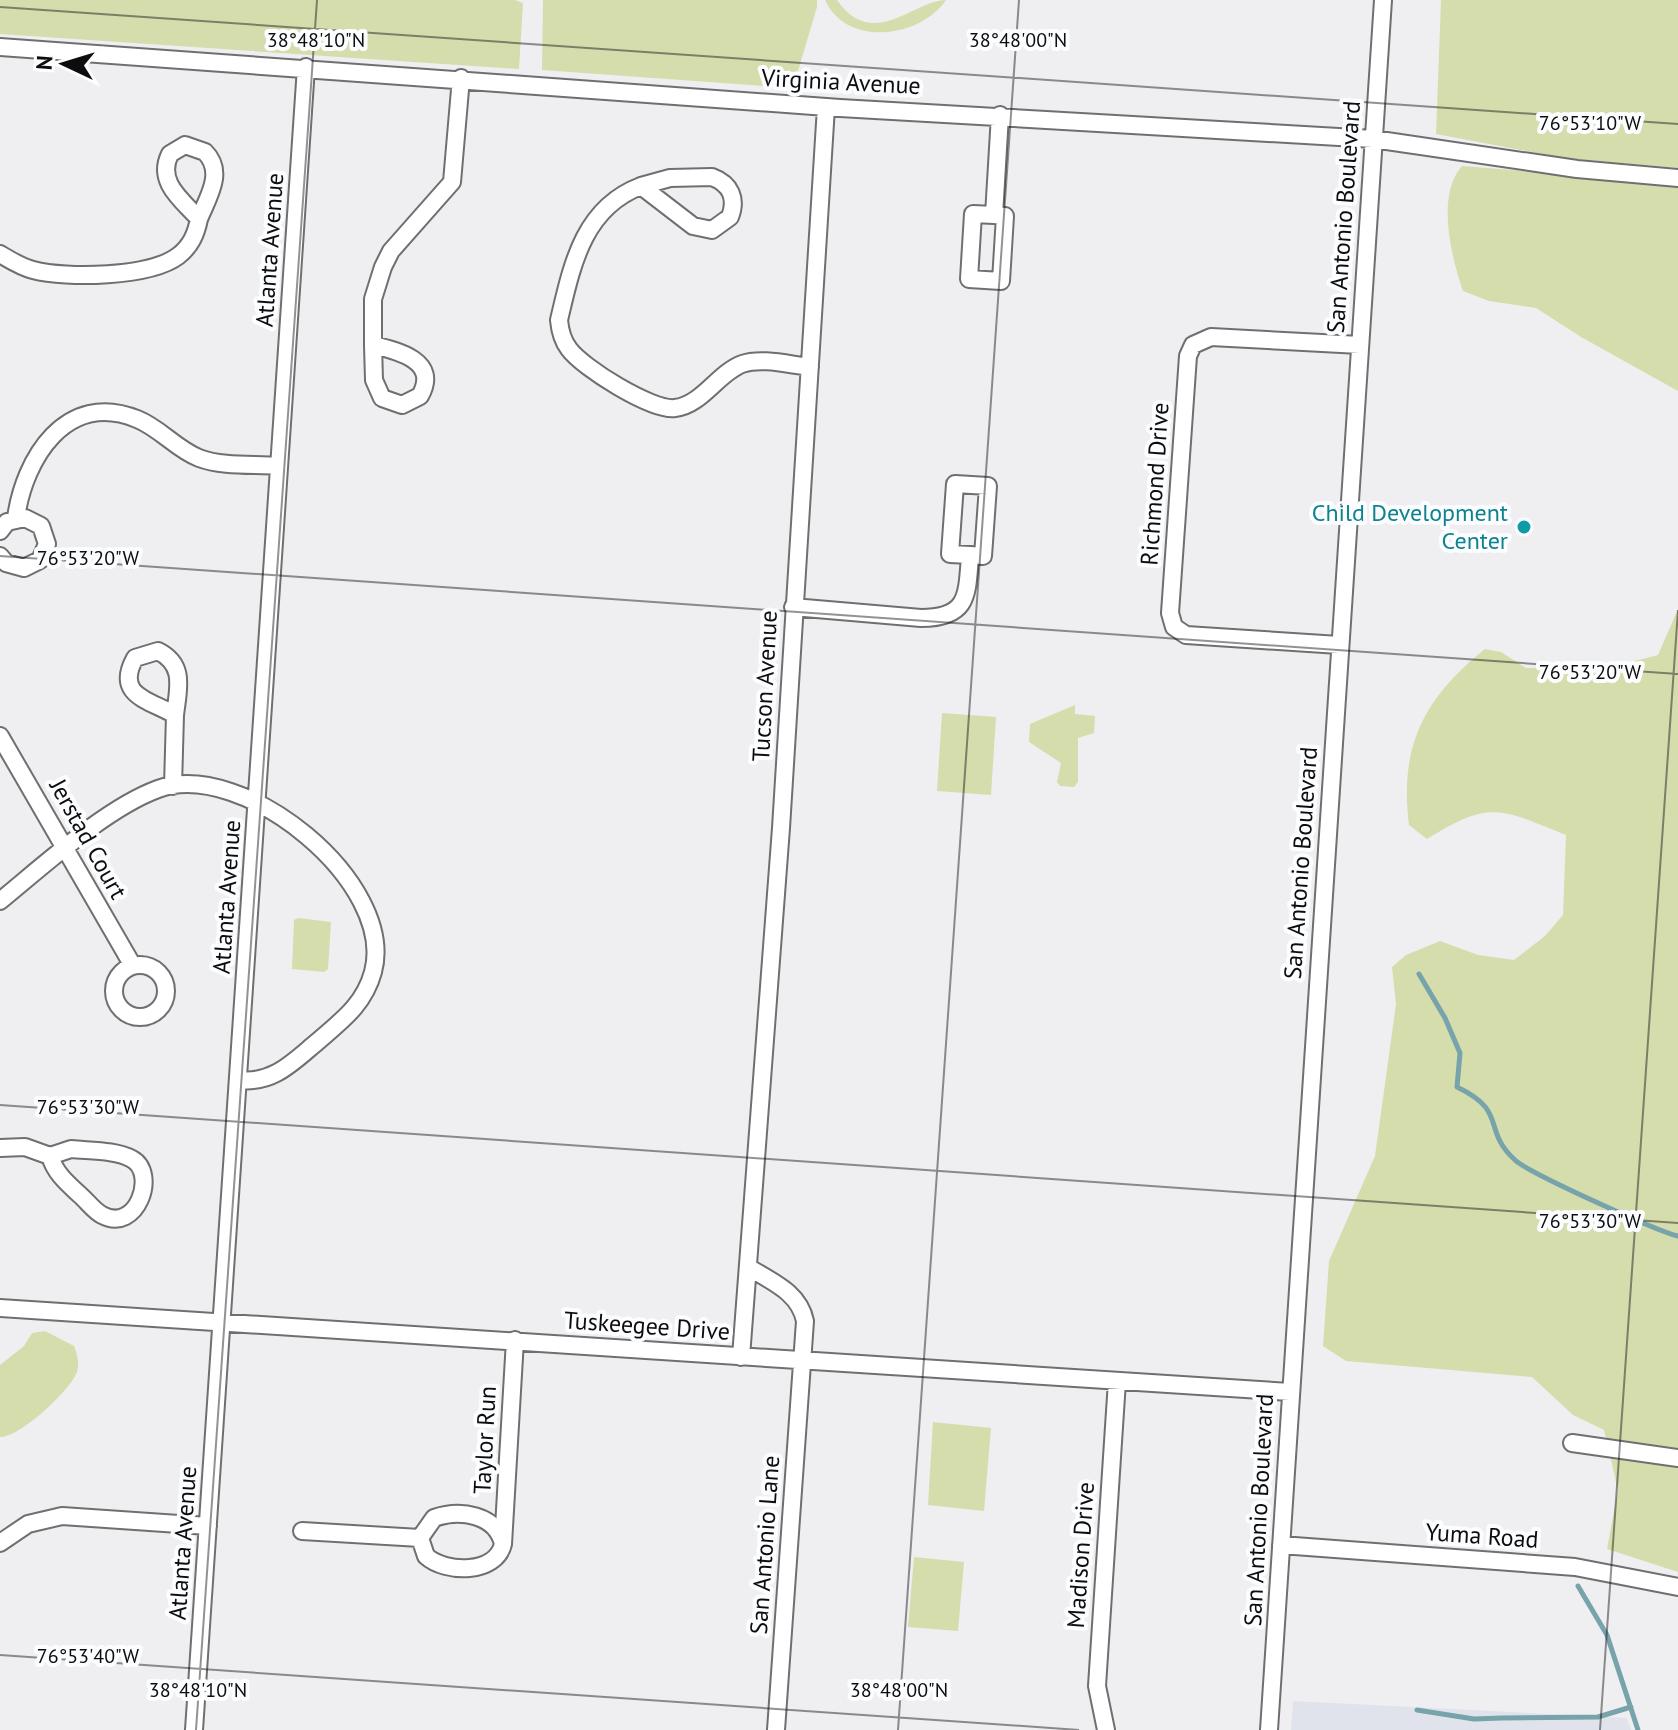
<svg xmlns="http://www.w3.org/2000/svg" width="1678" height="1730" font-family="'PT Sans',sans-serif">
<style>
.built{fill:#e1e3ec}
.green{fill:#d5ddad}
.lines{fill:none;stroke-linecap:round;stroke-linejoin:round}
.stream{stroke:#77a3aa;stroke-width:5}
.minor-casing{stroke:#6f6f72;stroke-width:20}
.minor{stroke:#fff;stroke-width:16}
.ticks{fill:none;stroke:#0d0d0e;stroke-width:2;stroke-opacity:0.45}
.culture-dot{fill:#0f9aa8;stroke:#fcfdff;stroke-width:3}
.labels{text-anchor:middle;stroke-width:8;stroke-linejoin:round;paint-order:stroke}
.street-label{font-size:24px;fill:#0d0d0e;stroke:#fcfdff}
.culture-label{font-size:24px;fill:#0d838f;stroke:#fcfdff;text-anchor:end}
.ticks-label{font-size:20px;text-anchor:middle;fill:#0d0d0e;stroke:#fcfdff;stroke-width:8;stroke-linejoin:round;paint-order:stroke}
</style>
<rect width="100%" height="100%" fill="#efeff2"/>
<path class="built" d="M1293 1701 1627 1718 1631 1730H1291Z"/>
<path class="green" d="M0 0H515L523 3 519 69 0 34Z
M543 0H817V7L793 88 542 70Z
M825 0H837C873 52 914 0 946 0 920 38 847 48 825 0Z
M1441 0H1678V168L1564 158 1436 134Z
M1462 166 1678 183V391L1581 337 1536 308 1489 301 1463 291C1451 256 1436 195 1462 166Z
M1678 609V1572L1607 1549 1618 1490 1604 1430 1573 1415 1532 1377 1346 1361 1323 1346 1329 1261 1375 1156 1396 1004 1392 967 1406 955 1440 941 1478 955 1514 960 1545 936 1563 915 1566 835C1499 808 1490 800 1427 839L1409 825C1399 746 1424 698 1485 649L1501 652 1526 668 1611 667 1658 655Z
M1075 705V714L1095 716 1094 733 1078 738V782L1074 787 1060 786 1057 782 1061 763 1029 742 1030 724Z
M942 713 996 717 991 795 937 791Z
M298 918 331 922 328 969 324 972 292 969 294 920Z
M45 1331 74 1346C77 1354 80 1363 77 1372 70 1391 19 1438 0 1437V1365L24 1346 32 1333Z
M933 1422 991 1428 984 1511 928 1505Z
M914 1557 964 1562 958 1631 908 1627Z"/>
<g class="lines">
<path class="stream" d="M1419 974 1445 1018 1460 1053 1457 1087C1509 1112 1481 1129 1515 1160 1527 1172 1659 1232 1678 1236
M1578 1586 1607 1635 1638 1730
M1417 1710 1474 1719 1502 1718 1598 1717 1631 1707"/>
<defs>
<path id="minor" d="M0 47 840 108 1373 139 1577 169 1678 178
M185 145 205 152C225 172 208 197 199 219 182 200 156 182 170 154Z
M712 177C731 184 737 199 730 217L712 230 693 226 641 186 670 178Z
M641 186C583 208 572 265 559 320 560 331 562 340 569 349 583 368 652 411 675 408 702 405 718 373 742 364 762 357 790 365 810 367
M994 215 973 214 969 279 1001 281 1005 216 994 215 1000 115
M0 254C10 260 21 267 33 270 67 279 150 277 178 256 191 246 196 234 199 219
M373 345V299L383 267 391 251 452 182 461 78
M373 345C398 351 440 361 420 396L402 405 382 398 374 380Z
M16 518C24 459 66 390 137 419 160 428 176 449 199 458 223 467 254 464 278 466
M0 531 7 522 25 518 41 526 47 544 40 560 24 568 6 563 0 556
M793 607 921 618C969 618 967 595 970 555L950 554 955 484 988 486 983 556 970 555
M1339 645 1186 635 1174 627 1170 613 1188 356 1193 345 1211 337 1360 345
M158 651C186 665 178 689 175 715 150 700 114 696 135 658Z
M0 736 133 966
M173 786 175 715
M0 901C43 866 106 808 158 789 243 758 397 883 373 972 364 1005 341 1021 317 1042 293 1062 273 1084 239 1080
M114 991a26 26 0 1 1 52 0a26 26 0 1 1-52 0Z
M0 1148 25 1147 50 1156
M71 1149C89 1151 116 1150 132 1159 158 1173 137 1234 102 1215 94 1211 87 1201 80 1195 67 1183 55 1173 50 1156Z
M748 1267C772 1282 799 1292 805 1321L776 1730
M0 1308 1290 1392
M741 1357 781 828 826 107
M1572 1443 1678 1458
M302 1531 420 1538
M0 1543 28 1524 62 1516 208 1526
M503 1544C496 1514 460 1509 434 1518L420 1538 426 1556C446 1574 496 1574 503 1544L515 1340
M1281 1545 1575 1567 1678 1587
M194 1730 306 67
M1106 1730 1097 1686 1117 1381
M1269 1730 1383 0"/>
</defs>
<use href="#minor" class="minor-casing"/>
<use href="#minor" class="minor"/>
</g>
<path class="ticks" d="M0 7 1678 124M0 556 1678 674M0 1105 1678 1223M0 1655 1079 1730M196 1730 317 0M898 1730 1019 0M1600 1730 1678 610"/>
<circle class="culture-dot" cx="1524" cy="527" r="8"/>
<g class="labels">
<g class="street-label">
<text transform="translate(841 82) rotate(3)" y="8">Virginia Avenue</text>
<text transform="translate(1344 217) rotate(-86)" y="8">San Antonio Boulevard</text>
<text transform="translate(270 250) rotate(-86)" y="8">Atlanta Avenue</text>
<text transform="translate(1155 484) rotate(-86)" y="8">Richmond Drive</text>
<text transform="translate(765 686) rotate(-87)" y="8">Tucson Avenue</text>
<text transform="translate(88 839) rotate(61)" y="8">Jerstad Court</text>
<text transform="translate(1301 863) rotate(-86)" y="8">San Antonio Boulevard</text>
<text transform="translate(227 897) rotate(-86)" y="8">Atlanta Avenue</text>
<text transform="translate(647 1326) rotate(4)" y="8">Tuskeegee Drive</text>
<text transform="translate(485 1440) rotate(-87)" y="8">Taylor Run</text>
<text transform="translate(1259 1510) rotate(-87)" y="8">San Antonio Boulevard</text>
<text transform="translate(1482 1536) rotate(4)" y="8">Yuma Road</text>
<text transform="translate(183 1543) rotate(-86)" y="8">Atlanta Avenue</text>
<text transform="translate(765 1545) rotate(-86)" y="8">San Antonio Lane</text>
<text transform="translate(1081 1555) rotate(-86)" y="8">Madison Drive</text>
</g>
<g class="culture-label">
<text x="1508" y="521">Child Development<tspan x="1508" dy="28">Center</tspan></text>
</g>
</g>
<g class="ticks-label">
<text x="316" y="47">38°48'10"N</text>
<text x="1018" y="47">38°48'00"N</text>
<text x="1590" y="130">76°53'10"W</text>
<text x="88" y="565">76°53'20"W</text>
<text x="1590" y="679">76°53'20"W</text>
<text x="88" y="1114">76°53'30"W</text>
<text x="1590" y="1228">76°53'30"W</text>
<text x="88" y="1663">76°53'40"W</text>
<text x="198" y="1697">38°48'10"N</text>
<text x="899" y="1697">38°48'00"N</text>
</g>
<g transform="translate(64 64) rotate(274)" stroke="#fcfdff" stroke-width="6" paint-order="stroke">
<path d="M0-6L14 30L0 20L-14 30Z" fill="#0d0d0e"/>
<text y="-12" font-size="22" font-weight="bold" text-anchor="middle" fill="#0d0d0e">N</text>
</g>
</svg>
